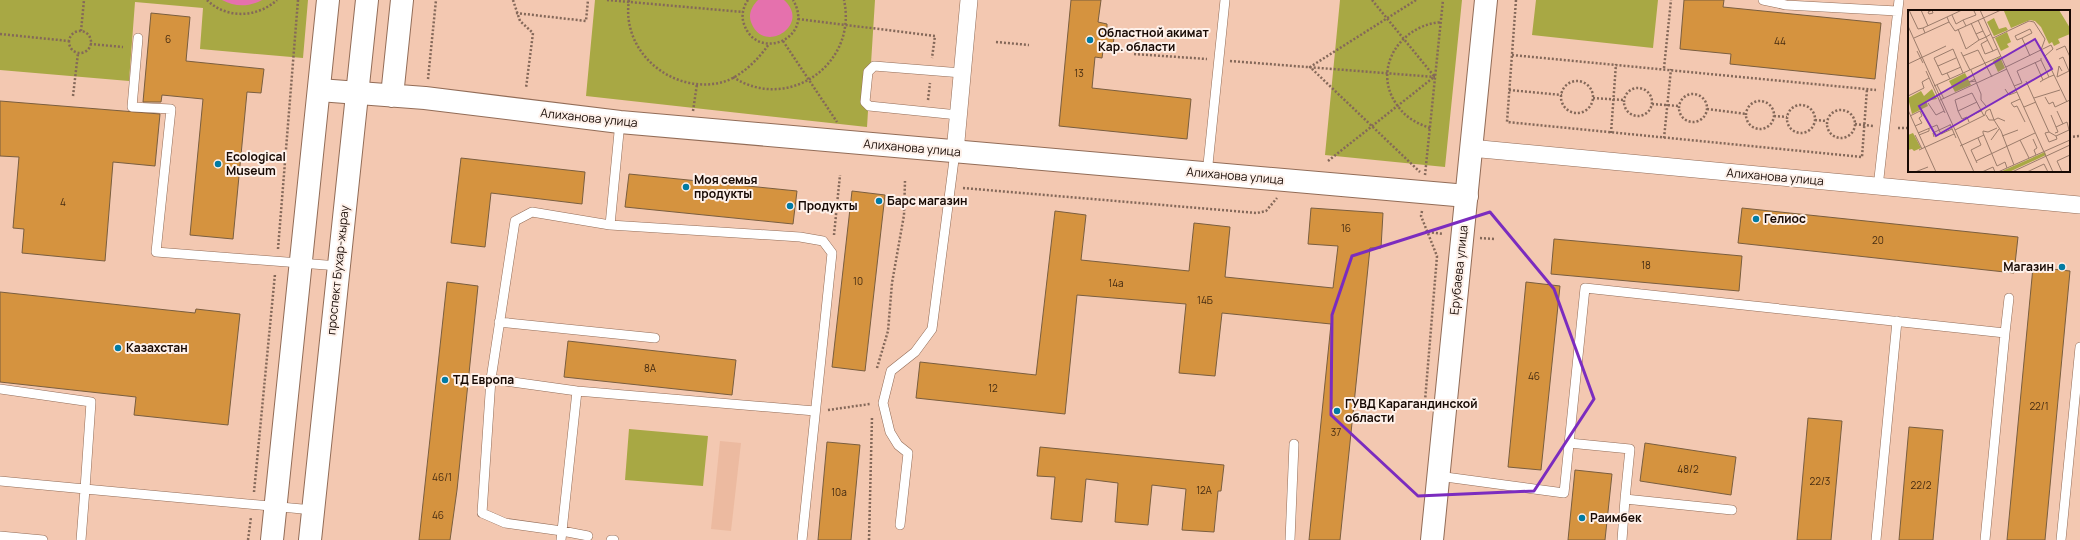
<svg xmlns="http://www.w3.org/2000/svg" width="2080" height="540" font-family="Manrope,sans-serif">
<style>
.built{fill:#ecbaa0}
.green{fill:#a8a844}
.water{fill:#e571ad}
.building{fill:#d5933f;stroke:#7a5e3f}
.lines{fill:none;stroke-linecap:round;stroke-linejoin:round}
.service-casing{stroke:#926c57;stroke-width:10}
.minor-casing{stroke:#926c57;stroke-width:18}
.tertiary-casing{stroke:#926c57;stroke-width:24}
.secondary-casing{stroke:#926c57;stroke-width:24}
.primary-casing{stroke:#926c57;stroke-width:24}
.path{stroke:#846859;stroke-width:2.5;stroke-dasharray:2 2;stroke-linecap:butt}
.service{stroke:#fff;stroke-width:9}
.minor{stroke:#fff;stroke-width:17}
.tertiary{stroke:#fff;stroke-width:22}
.secondary{stroke:#fff;stroke-width:22}
.primary{stroke:#fff;stroke-width:22}
.marked{fill:none;stroke:#7b2cbf;stroke-width:3;stroke-linejoin:round}
.poi-dot{fill:#017ba3;stroke:#fef1ea;stroke-width:1.5}
.labels{text-anchor:middle;stroke-width:4;stroke-linejoin:round;paint-order:stroke}
.number-label{font-size:10px;fill:#462c12}
.poi-label{font-size:12px;font-weight:bold;fill:#170903;stroke:#fef1ea;text-anchor:start}
.street-label{font-size:12px;fill:#170903;stroke:#fef1ea}
.inset-road{fill:none;stroke:#9b7c6b;stroke-width:1}
.view{fill:#7b2cbf;fill-opacity:0.15;stroke:#7b2cbf;stroke-width:2}
.inset-edge{fill:none;stroke:#170903;stroke-width:2}
</style>
<rect width="100%" height="100%" fill="#f3c8b1"/>
<path class="built" d="M720 441 741 443 731 531 711 529Z"/>
<path class="green" d="M0 0H308L303 58 200 49 203 8 135 2 129 81 0 70Z
M595 0H875L867 127 586 96Z
M1340 0H1462L1445 167 1325 155Z
M1536 0H1658L1653 48 1532 35Z
M629 429 708 436 703 486 625 480Z"/>
<path class="water" d="M222 0H262C249 7 235 7 222 0Z
M758 0H784C812 25 763 56 751 22 748 14 752 6 758 0Z"/>
<path class="building" d="M1071 0H1101L1098 22 1107 24V29L1115 30 1112 52 1103 51 1102 58 1095 57 1092 88 1191 99 1187 139 1059 126Z
M1684 0H1724L1723 7 1881 23 1875 79 1730 64 1731 54 1680 49Z
M151 13 190 17 186 61 264 69 261 93 247 92 233 239 190 235 203 99 162 95 161 102H143Z
M0 101 160 114 155 166 113 162 105 261 22 253 24 229 13 228 19 157 0 156Z
M461 158 585 172 582 204 491 193 485 247 451 243Z
M629 174 797 191 793 224 625 207Z
M852 191 885 195 865 371 832 367Z
M1311 208 1383 213 1381 248H1370L1340 540H1309L1331 324 1222 313 1215 376 1179 373 1186 304 1077 295 1065 414 916 398 920 362 1036 375 1055 211 1086 215 1081 260 1189 271 1194 223 1230 227 1225 277 1333 288 1338 246 1308 244Z
M1742 208 2018 237 2014 273 1738 243Z
M1554 239 1742 256 1739 291 1551 274Z
M2033 267 2070 271 2045 540H2007Z
M447 282 478 286 457 490 450 540H419Z
M1526 282 1560 286 1541 470 1508 467Z
M0 292 195 313 196 309 240 314 228 425 134 415 136 397 0 382Z
M568 341 736 360 732 395 564 377Z
M1808 418 1842 421 1831 540H1797Z
M1909 427 1943 430 1933 540H1899Z
M827 442 860 445 851 540H818Z
M1645 443 1736 457 1731 495 1640 481Z
M1040 447 1224 465 1221 491H1218L1214 532 1182 530 1186 489 1152 485 1148 525 1115 522 1118 483 1086 479 1082 522 1051 519 1055 477 1037 476Z
M1575 470 1612 474 1605 540H1568Z"/>
<g class="lines">
<defs>
<path id="service" d="M1763 0 1786 5 1897 11
M138 38 132 107 171 109 156 252 339 266
M958 115 869 106 865 102 868 72 874 66 962 73
M1207 174 1225 0
M1878 187 1899 0
M610 225 620 122
M499 322 655 338
M491 379 515 221 532 212 610 225 800 237 823 241 832 253 802 540
M0 389 91 402 85 489 313 510
M577 391 562 531 588 536
M1569 443 1630 449 1625 499 1732 510
M1438 476 1564 493 1585 288 2005 333 2009 298
M0 481 85 489 81 540
M900 525 908 453 898 445 890 432 883 403 891 371 915 352 932 329 955 152
M0 536 43 540
M561 540 562 531 505 523 482 513 491 379 577 391 815 411
M611 540H614
M1290 540 1294 444
M1622 540 1625 499
M1876 540 1897 321
M1985 540 2005 333
M2061 540 2080 347"/>
<path id="minor" d="M1470 148 2080 205
M955 152 969 0"/>
<path id="tertiary" d="M319 90 425 98 620 122 1467 196
M392 96 402 0"/>
<path id="secondary" d="M1432 540 1486 0"/>
<path id="primary" d="M272 540 328 0
M310 540 367 0"/>
</defs>
<use href="#service" class="service-casing"/>
<use href="#minor" class="minor-casing"/>
<use href="#tertiary" class="tertiary-casing"/>
<use href="#secondary" class="secondary-casing"/>
<use href="#primary" class="primary-casing"/>
<path class="path" d="M207 0C226 19 257 18 277 0
M513 0 520 21 533 33 526 88
M607 0 743 12
M629 0C621 51 670 93 719 83 739 79 758 60 769 44
M748 0C743 7 741 16 744 24 757 63 816 38 793 0
M1372 0 1434 76
M1416 0 1310 67 1420 172
M1516 0 1507 122 1862 157 1867 89
M516 13 586 21 588 0
M798 19 935 36 932 58
M81 31 84 0
M69 42a11 11 0 1 1 22 0a11 11 0 1 1-22 0Z
M0 34 69 41
M783 41 837 122
M996 42 1029 45
M90 44 123 47
M1134 54 1207 59
M1512 55 1876 90
M1230 61 1435 77
M1664 68 1671 0
M733 77C788 113 858 64 844 0
M428 79 436 0
M1561 97a16 16 0 1 1 32 0a16 16 0 1 1-32 0Z
M1624 102a14 14 0 1 1 28 0a14 14 0 1 1-28 0Z
M1509 90 1562 95
M1679 108a14 14 0 1 1 28 0a14 14 0 1 1-28 0Z
M73 96 78 53
M1593 98 1624 100
M928 100 930 83
M1746 115a14 14 0 1 1 28 0a14 14 0 1 1-28 0Z
M1652 104 1679 106
M1787 119a14 14 0 1 1 28 0a14 14 0 1 1-28 0Z
M1707 109 1746 114
M1827 124a14 14 0 1 1 28 0a14 14 0 1 1-28 0Z
M693 111 697 84
M1774 116 1787 117
M1815 120 1827 121
M1855 124 1873 126
M1430 128C1419 124 1408 119 1401 110 1369 74 1397 26 1441 22
M1898 128H1909
M1611 133 1616 64
M2069 137 2080 136
M1664 138 1671 69
M1328 161 1434 77
M1425 175 1443 0
M963 188 1257 213 1266 211 1277 198
M1422 211 1421 216 1437 256 1425 401
M1428 232 1443 234
M834 235 840 175
M1480 238 1494 239
M278 249 298 0
M877 368 888 331 892 283 904 215 905 181
M828 410 870 404
M254 492 275 274
M248 540 251 517
M869 540 872 417"/>
<use href="#service" class="service"/>
<use href="#minor" class="minor"/>
<use href="#tertiary" class="tertiary"/>
<use href="#secondary" class="secondary"/>
<use href="#primary" class="primary"/>
</g>
<path class="marked" d="M1490 212 1554 289 1594 399 1534 491 1418 496 1331 415 1332 315 1352 256Z"/>
<g class="poi-dot">
<circle cx="1090" cy="40" r="4"/>
<circle cx="218" cy="164" r="4"/>
<circle cx="686" cy="187" r="4"/>
<circle cx="879" cy="201" r="4"/>
<circle cx="790" cy="206" r="4"/>
<circle cx="1756" cy="219" r="4"/>
<circle cx="2062" cy="267" r="4"/>
<circle cx="118" cy="348" r="4"/>
<circle cx="445" cy="380" r="4"/>
<circle cx="1337" cy="411" r="4"/>
<circle cx="1582" cy="518" r="4"/>
</g>
<g class="labels">
<g class="number-label">
<text x="168" y="43">6</text>
<text x="1780" y="45">44</text>
<text x="1079" y="77">13</text>
<text x="63" y="206">4</text>
<text x="1346" y="232">16</text>
<text x="1878" y="244">20</text>
<text x="1646" y="269">18</text>
<text x="858" y="285">10</text>
<text x="1116" y="287">14а</text>
<text x="1205" y="304">14Б</text>
<text x="650" y="372">8А</text>
<text x="1534" y="380">46</text>
<text x="993" y="392">12</text>
<text x="2039" y="410">22/1</text>
<text x="1336" y="436">37</text>
<text x="1688" y="473">48/2</text>
<text x="442" y="481">46/1</text>
<text x="1820" y="485">22/3</text>
<text x="1921" y="489">22/2</text>
<text x="1204" y="494">12А</text>
<text x="839" y="496">10а</text>
<text x="438" y="519">46</text>
</g>
<g class="poi-label">
<text x="1098" y="37">Областной акимат<tspan x="1098" dy="14">Кар. области</tspan></text>
<text x="226" y="161">Ecological<tspan x="226" dy="14">Museum</tspan></text>
<text x="694" y="184">Моя семья<tspan x="694" dy="14">продукты</tspan></text>
<text x="887" y="205">Барс магазин</text>
<text x="798" y="210">Продукты</text>
<text x="1764" y="223">Гелиос</text>
<text x="2054" y="271" text-anchor="end">Магазин</text>
<text x="126" y="352">Казахстан</text>
<text x="453" y="384">ТД Европа</text>
<text x="1345" y="408">ГУВД Карагандинской<tspan x="1345" dy="14">области</tspan></text>
<text x="1590" y="522">Раимбек</text>
</g>
<g class="street-label">
<text transform="translate(589 118) rotate(6)" y="4">Алиханова улица</text>
<text transform="translate(912 148) rotate(5)" y="4">Алиханова улица</text>
<text transform="translate(1235 176) rotate(5)" y="4">Алиханова улица</text>
<text transform="translate(1775 177) rotate(5)" y="4">Алиханова улица</text>
<text transform="translate(338 270) rotate(-84)" y="4">проспект Бухар-жырау</text>
<text transform="translate(1459 270) rotate(-84)" y="4">Ерубаева улица</text>
</g>
</g>
<g transform="translate(1908 10)">
<rect width="162" height="162" fill="#f3c8b1"/>
<path d="M151 0 162 18V24L150 29 152 33 146 36 144 32 141 34 133 17 127 11 122 10 103 18 96 1ZM86 8 91 19 98 17 100 20 86 26 79 12ZM99 22 103 32 99 34 101 37 93 41 87 28ZM92 47 97 58 90 62 85 51ZM57 63 63 75 47 82 41 71ZM24 79 29 89 18 91 20 96 4 104 0 88 13 81 16 86ZM5 123 13 138 6 141 4 139 0 140V125ZM137 142 138 145 101 162H92Z" fill="#a8a844"/>
<path class="inset-road" d="M1 0 10 19 15 18M13 0 20 16M24 0 25 3 21 4 20 2ZM72 0 145 162M44 5 48 14 55 10 58 16M55 10 68 5 66 1 69 0M70 10 75 21M41 12 39 7 54 0M63 13 68 24M0 16 66 162M50 19 58 39 71 30M17 23 15 18 39 7M83 24 78 27 71 30 68 24 75 21 85 41 89 39M6 28 41 12 47 21 93 0M85 28 121 11 126 12 137 29 133 40M114 28 109 30 107 26 122 19 124 23 114 28 122 46M80 30 73 34 77 44 85 41M148 40 157 36 162 47M9 41 15 53M53 42 62 60M55 46 70 40 84 67M151 49 155 47 161 61M133 50 141 67 135 70M127 52 135 70 132 72M0 54 38 36M30 56 48 48M98 57 143 35 145 39 137 46 146 65M63 60 73 84V90L78 96M18 61 37 103M39 63 53 57M141 67 146 65 159 92M149 67 151 56 154 61M149 67 161 61M42 69 39 63 34 65 26 48 45 39 55 63M67 69 61 72 68 71M118 71 141 122M29 75 36 89M26 76 93 46M106 76 114 73 109 61 133 50V48M97 79 101 85 109 82M0 86 16 78 14 72 21 68M137 87 141 94 145 92 147 97 162 90M126 88 152 80M112 89 103 93 106 97 109 96 117 112M32 90 99 59M20 93 28 105 36 101M116 97 128 92M0 100 28 162M50 101 47 90 64 83 76 106M149 101 155 114M78 105 81 110H86L93 121 106 155M143 105 148 117M2 106 12 101 14 106 11 108 14 113 7 116M62 106 73 101M86 110 90 108 97 111M61 112 59 107 54 109 50 101 69 92M42 114 48 128M89 118 80 122 75 121V123L89 156 97 152 99 158M47 120 77 105 78 101 82 99 86 110M141 122 137 123 141 132 149 129 148 126M141 122 148 126 161 120 162 123M10 123 29 115 31 120 42 115M147 123 150 122 148 117 159 112 161 120M7 125 14 139M11 125 21 121V119M94 126 110 120M26 127 25 123 31 120 33 124 44 119M125 129 129 138 126 140 128 145M83 130 91 119M112 130 121 148M52 136 76 125M11 140 46 124M68 151 127 123M69 153 63 140 73 135 70 128M7 162 20 157M74 162 85 157 87 162M90 162 162 130M104 162 162 135M119 162 136 154 140 162M154 162 149 151 162 145"/>
<path class="view" d="M127 29 144 59 28 126 11 96Z"/>
<rect width="162" height="162" class="inset-edge"/>
</g>
</svg>
